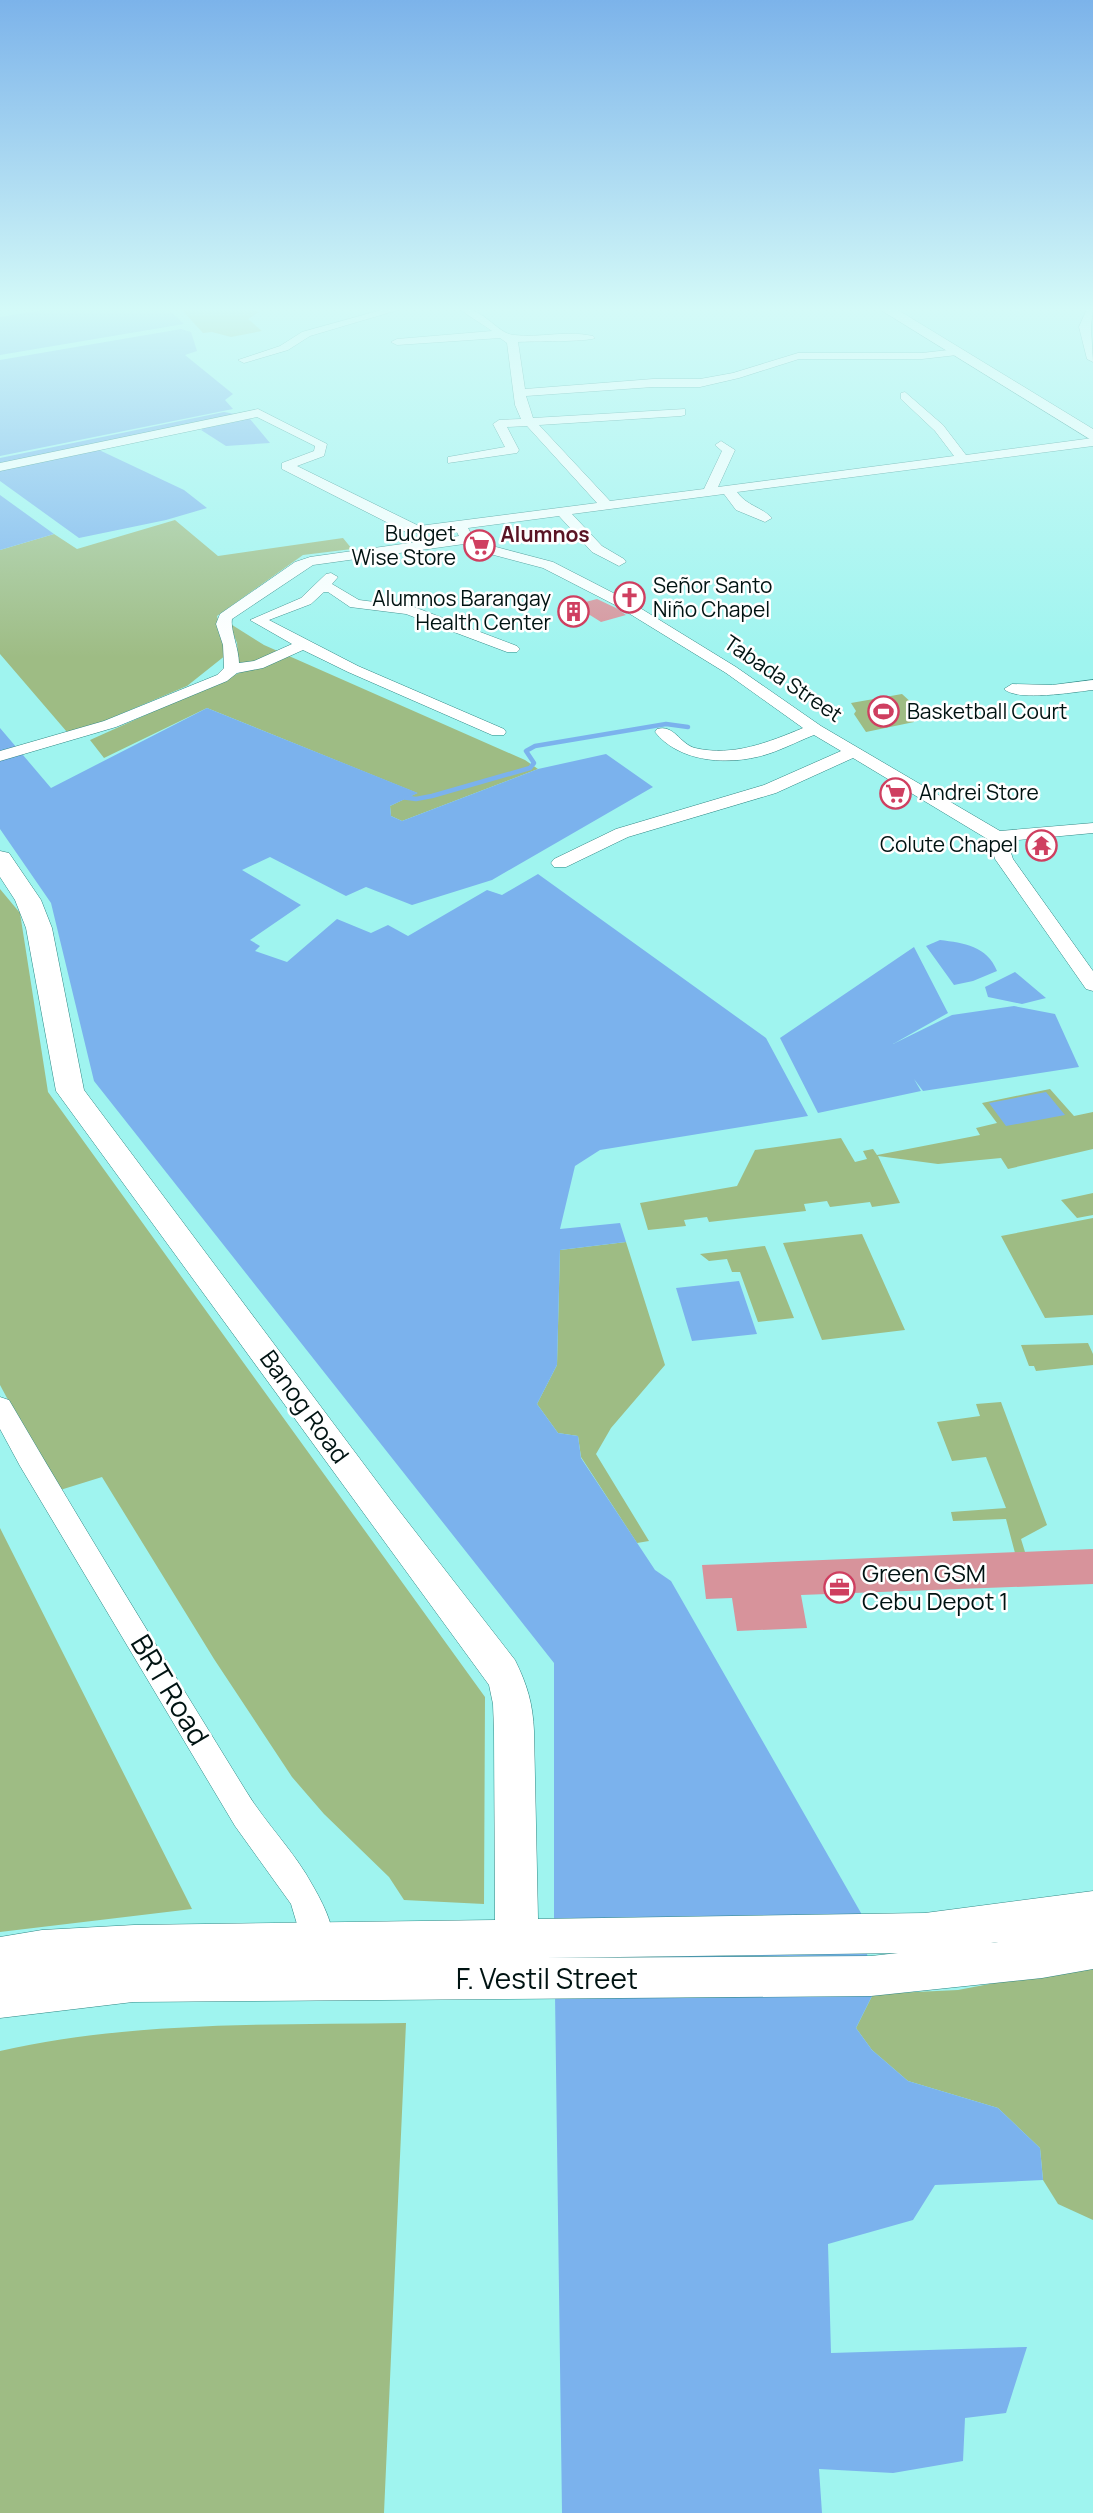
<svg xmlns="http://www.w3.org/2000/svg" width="1093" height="2513" font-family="Manrope,sans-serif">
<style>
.green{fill:#9ebc84}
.water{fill:#7bb2ed}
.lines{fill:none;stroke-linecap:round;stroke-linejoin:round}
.stream{stroke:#7bb2ed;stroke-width:4.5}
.building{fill:#d7939b}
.street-casing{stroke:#2f8784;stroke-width:1}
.secondary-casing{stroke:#2f8784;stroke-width:1}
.street{fill:#fff;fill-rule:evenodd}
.secondary{fill:#fff;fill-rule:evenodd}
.labels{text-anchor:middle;stroke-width:5;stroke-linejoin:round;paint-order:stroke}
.far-poi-label{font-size:21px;fill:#001312;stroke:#fff;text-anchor:end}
.far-neighbourhood-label{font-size:21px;font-weight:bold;fill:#591424;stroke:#fff}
.far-street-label{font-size:21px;fill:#001312;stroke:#fff}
.street-label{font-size:24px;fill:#001312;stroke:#fff}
.poi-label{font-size:24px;fill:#001312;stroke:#fff;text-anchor:start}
.near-street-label{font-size:28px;fill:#001312;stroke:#fff}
</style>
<rect width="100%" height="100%" fill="#9ff4ef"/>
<path class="green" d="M179 307H251L259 312 248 319 262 331 231 337 212 332 203 333Z
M175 520 218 556 343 538 352 549 303 555 217 616 226 655 187 686 97 724 67 732 0 654V550L54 534 77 549Z
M229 623 264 645 525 760 538 769 402 821 391 816 390 806 417 793 207 708 104 758 90 740 239 673 237 643Z
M902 694 913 704 914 722 866 732 854 714 856 711 851 703Z
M0 889 20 913 48 1092 485 1697 484 1904 404 1900 389 1877 324 1814 292 1777 214 1659 102 1477 57 1491 0 1385Z
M1050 1089 1074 1116 1093 1112V1149L1008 1169 1001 1158 938 1164 878 1156 900 1203 872 1207 870 1202 830 1207 827 1201 804 1204 806 1211 709 1222 707 1217 684 1220 686 1226 648 1230 640 1203 737 1186 755 1150 841 1138 855 1162 867 1159 863 1151 873 1149 877 1155 980 1135 976 1128 997 1123 982 1103Z
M1093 1193V1215L1077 1218 1061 1200Z
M1093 1218V1315L1045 1318 1001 1236Z
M862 1234 905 1330 822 1340 783 1243Z
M626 1242 665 1365 611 1428 596 1454 649 1541 637 1543 581 1457 578 1436 558 1433 537 1404 557 1365 560 1250Z
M765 1246 794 1318 758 1322 740 1272H732L727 1259 709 1261 700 1254Z
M1088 1343 1093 1354V1365L1036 1371 1034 1366H1029L1021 1345Z
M1001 1402 1047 1525 1021 1539 1025 1552 1015 1553 1006 1519 953 1521 951 1512 1006 1508 986 1457 952 1461 937 1422 980 1416 976 1404Z
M0 1528 192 1909 0 1932Z
M1093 1964V2220L1058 2204 1043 2180 1040 2148 998 2108 908 2081 872 2050 856 2028 873 1994 958 1990Z
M406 2023 384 2513H0V2051C133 2021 271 2025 406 2023Z"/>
<path class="water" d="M62 307H166L184 324 0 355V317Z
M181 329 191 332 197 351 185 355 233 394 225 400 233 409 0 456V360Z
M224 412 241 415 0 464V458Z
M242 419H250L270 443 226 446 201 430 210 424Z
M97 449 184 490 207 508 166 520 79 538 0 481V470Z
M0 495 54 534 0 550Z
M207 708 418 793 390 806 391 816 402 821 538 769 606 754 653 787 492 880 412 905 366 887 346 896 270 857 242 870 301 905 250 940 260 946 255 951 287 962 337 919 371 933 388 925 408 936 487 890 502 895 538 874 766 1038 808 1116 600 1150 575 1166 560 1229 620 1223 626 1242 560 1250 557 1365 537 1404 558 1433 578 1436 581 1458 655 1570 671 1581 861 1913 873 1994 856 2028 872 2050 908 2081 998 2108 1040 2148 1043 2180 935 2185 913 2220 828 2244 831 2353 1027 2347 1006 2413 965 2418 963 2461 893 2473 819 2469 822 2513H562L554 1920V1663L94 1081 51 903 0 829V728L51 788Z
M940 940C964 943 987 946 997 971L973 981 954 985 926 946Z
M914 947 948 1013 893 1044 952 1015 1014 1006 1055 1014 1079 1067 923 1091 914 1079 921 1091 818 1113 780 1038Z
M1015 972 1046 998 1022 1004 988 997 985 987Z
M1046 1092 1065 1115 1006 1126 989 1103Z
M739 1281 757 1334 692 1341 676 1288Z"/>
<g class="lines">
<path class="stream" d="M401 797 416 799 432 796 530 768 534 763 526 751 535 746 666 724 688 727"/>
</g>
<path class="building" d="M597 599 616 608 626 615 601 622 574 605Z
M1093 1549V1584L801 1595 807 1628 737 1631 732 1598 706 1599 702 1565Z"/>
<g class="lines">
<defs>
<path id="street" d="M392 307H408L310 336 288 350 244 363 238 360 280 346 302 332Z
M456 307C482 305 497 334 514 335 540 338 566 330 593 336L595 338C588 342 531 341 518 342L525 389 653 379H700L733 373 798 353H922L957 349 963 352 957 355 922 359H799L739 378 700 387H653L526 396 533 418 685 409V415L681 416 539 425 610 501 704 489 722 451 715 445 721 441 735 450 718 487 954 456 935 431 901 399V393L905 392 943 425 966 455 1093 438V446L737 492C747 506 760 506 772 518L765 522 736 510 724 494 572 514 602 546 624 559 626 562 619 566 592 552 559 516 468 528 473 537 481 543 553 562 627 600 736 667 821 726 1000 831 1093 823V833L1007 841 1013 859 1093 971V991L1086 989 995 859 989 840 853 758 776 793 628 837 566 867H554L551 863 554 859 616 829 764 785 841 751 814 735C796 742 776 753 757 757 723 765 678 761 655 732L657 729C674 724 680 744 695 748 733 757 769 742 803 728L726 673 617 606 543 568 471 549 464 544 313 565 232 619C230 629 239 649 239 663L254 661 292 644 250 620 301 598 326 574 331 573 338 577 332 584 359 600 414 607 517 646 520 649 517 652H507L406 614 350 607 328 592H324L311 604 269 620 358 666 504 729 506 732 504 735H492L348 672 303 650 263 668 237 673 227 681 116 727 0 761V751L104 721 217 675 224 668 223 645 216 624 220 614 295 562 310 557 459 536 455 529 419 534 404 531 282 469V463L314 451 315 446 257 417 0 471V463L258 409 327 444 324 456 297 466 419 526 597 503 527 426 507 427 519 450 517 453 448 463V457L505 447 493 424 499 420 521 419 515 405 507 343 500 338 397 345 391 342 397 339 492 331Z
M1088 307H1093L1091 327 1093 362 1087 359 1079 327Z
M1093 680V690C1074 692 1018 702 1004 689L1012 684 1052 685Z
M0 1397 9 1400C86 1532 166 1661 246 1791 266 1824 295 1852 313 1886 325 1907 341 1938 330 1961L319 1965 308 1961 291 1904 235 1826 20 1466 0 1429Z"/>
<path id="secondary" d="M876 307H893L1093 429V441Z
M0 851 9 853 41 900 52 928 84 1090 390 1499 515 1660C527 1684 533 1704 534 1731L538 1919 925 1913 1093 1891V1929L991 1943 1093 1929V1969L1042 1978 871 1996 133 2002 0 2018V1937L42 1930 134 1925 495 1920 494 1731 493 1704 489 1685 56 1091 26 928 15 900 0 877ZM898 1953 871 1956 545 1958Z"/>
</defs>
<use href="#street" class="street-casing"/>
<use href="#secondary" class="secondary-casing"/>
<use href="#street" class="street"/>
<use href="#secondary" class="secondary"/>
</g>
<linearGradient id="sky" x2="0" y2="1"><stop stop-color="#7cb3ea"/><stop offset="0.47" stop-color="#d4faf8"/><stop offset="1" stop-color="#d4faf8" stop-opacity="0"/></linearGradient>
<rect width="1093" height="658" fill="url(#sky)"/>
<defs>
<symbol id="supermarket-ring" viewBox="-11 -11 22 22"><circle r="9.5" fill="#fff" stroke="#cf3f60" stroke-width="1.5"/><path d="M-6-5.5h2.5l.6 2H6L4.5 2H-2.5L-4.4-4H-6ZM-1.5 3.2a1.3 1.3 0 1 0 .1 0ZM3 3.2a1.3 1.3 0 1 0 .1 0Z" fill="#cf3f60"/></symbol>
<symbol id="church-ring" viewBox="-11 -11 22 22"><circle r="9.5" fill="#fff" stroke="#cf3f60" stroke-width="1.5"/><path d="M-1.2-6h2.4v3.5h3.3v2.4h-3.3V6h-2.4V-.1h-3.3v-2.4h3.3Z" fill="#cf3f60"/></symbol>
<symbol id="building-ring" viewBox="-11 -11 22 22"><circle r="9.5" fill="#fff" stroke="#cf3f60" stroke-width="1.5"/><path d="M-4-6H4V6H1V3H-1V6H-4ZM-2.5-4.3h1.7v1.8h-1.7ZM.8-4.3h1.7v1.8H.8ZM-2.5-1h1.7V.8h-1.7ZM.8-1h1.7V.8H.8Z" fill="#cf3f60"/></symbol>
<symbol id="stadium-ring" viewBox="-11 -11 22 22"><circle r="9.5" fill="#fff" stroke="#cf3f60" stroke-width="1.5"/><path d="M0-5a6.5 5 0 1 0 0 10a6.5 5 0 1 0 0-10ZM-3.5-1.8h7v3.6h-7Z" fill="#cf3f60"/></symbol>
<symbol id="temple-ring" viewBox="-11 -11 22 22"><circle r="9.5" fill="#fff" stroke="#cf3f60" stroke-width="1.5"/><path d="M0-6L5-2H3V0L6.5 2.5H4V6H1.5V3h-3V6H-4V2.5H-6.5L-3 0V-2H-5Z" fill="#cf3f60"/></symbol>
<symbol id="office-ring" viewBox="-11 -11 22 22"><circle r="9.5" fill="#fff" stroke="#cf3f60" stroke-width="1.5"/><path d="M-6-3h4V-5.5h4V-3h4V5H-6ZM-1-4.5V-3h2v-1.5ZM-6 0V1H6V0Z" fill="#cf3f60"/></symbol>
</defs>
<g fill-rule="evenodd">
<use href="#supermarket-ring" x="462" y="528" width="35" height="35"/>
<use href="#church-ring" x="612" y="580" width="35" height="35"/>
<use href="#building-ring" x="556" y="594" width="35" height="35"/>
<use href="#stadium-ring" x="866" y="694" width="35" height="35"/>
<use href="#supermarket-ring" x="878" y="776" width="35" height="35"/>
<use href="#temple-ring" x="1024" y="828" width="35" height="35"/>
<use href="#office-ring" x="822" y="1570" width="35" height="35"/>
</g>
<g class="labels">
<g class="far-poi-label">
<text x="456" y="541">Budget<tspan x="456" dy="24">Wise Store</tspan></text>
<text x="653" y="593" text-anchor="start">Señor Santo<tspan x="653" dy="24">Niño Chapel</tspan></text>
<text x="551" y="606">Alumnos Barangay<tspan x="551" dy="24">Health Center</tspan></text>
<text x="907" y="719" text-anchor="start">Basketball Court</text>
<text x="919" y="800" text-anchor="start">Andrei Store</text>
<text x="1018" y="852">Colute Chapel</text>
</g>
<g class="far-neighbourhood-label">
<text x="545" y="542">Alumnos</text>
</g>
<g class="far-street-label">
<text transform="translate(783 679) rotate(34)" y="7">Tabada Street</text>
</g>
<g class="street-label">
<text transform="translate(304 1407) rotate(54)" y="8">Banog Road</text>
</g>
<g class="poi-label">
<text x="862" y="1582">Green GSM<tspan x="862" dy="28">Cebu Depot 1</tspan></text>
</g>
<g class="near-street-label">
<text transform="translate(170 1690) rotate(59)" y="10">BRT Road</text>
<text x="547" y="1989">F. Vestil Street</text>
</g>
</g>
</svg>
